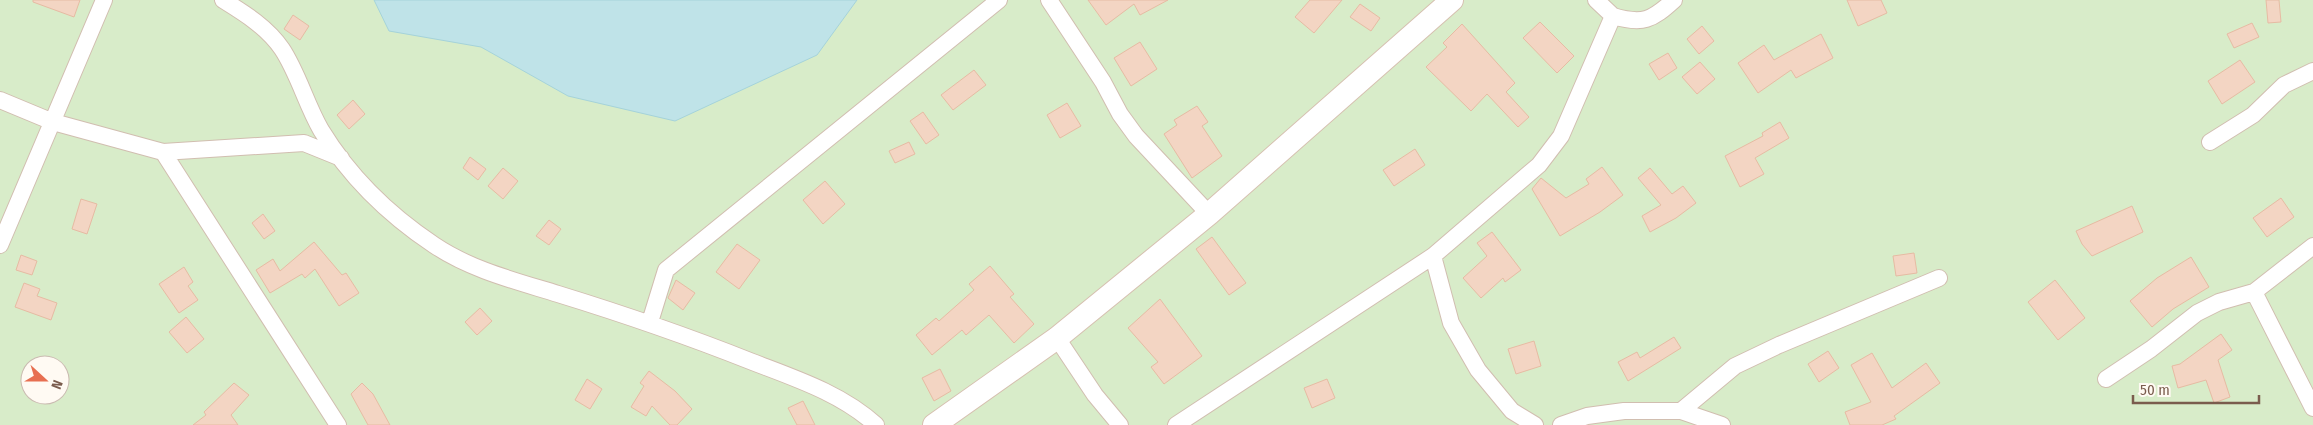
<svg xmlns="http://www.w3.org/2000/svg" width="2313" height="425" font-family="'Fira Sans Condensed',sans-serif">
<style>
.green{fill:#d8ecc9;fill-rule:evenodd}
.water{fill:#bfe3e8;stroke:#a5d3da}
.building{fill:#f3d5c3;stroke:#e6bba3}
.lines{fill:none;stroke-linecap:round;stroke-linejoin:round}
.minor-casing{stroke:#d1beb0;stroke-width:18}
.secondary-casing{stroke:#d6c0b0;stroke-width:24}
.minor{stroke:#fff;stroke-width:16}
.secondary{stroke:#fff;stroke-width:22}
</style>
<rect width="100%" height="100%" fill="#fdf6ec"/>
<path class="green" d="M0 0H2313V425H0ZM30 365H60V395H30Z"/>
<path class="water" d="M374 0H857L817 55 675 121 568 96 481 47 389 31Z"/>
<path class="building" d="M33 0H80L74 17 33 2Z
M1088 0H1168L1140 15 1134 4 1106 25Z
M1310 0H1342L1314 33 1295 17Z
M1847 0H1881L1887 13 1858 26Z
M2266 0H2279L2281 22 2268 23Z
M1360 4 1380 18 1371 31 1350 17Z
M293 15 309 26 300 40 284 29Z
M1540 22 1574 56 1557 73 1523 38Z
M2252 23 2259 37 2234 48 2227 34Z
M1462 24 1515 83 1506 92 1529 117 1518 127 1487 94 1471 111 1426 67 1447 47 1443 43Z
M1702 26 1714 41 1699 54 1687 39Z
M1821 34 1833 58 1796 78 1791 70 1758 93 1738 63 1764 45 1774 60Z
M1140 42 1157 69 1131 86 1114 58Z
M1668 53 1677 68 1659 80 1649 64Z
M2240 60 2255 82 2222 104 2208 81Z
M1700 62 1715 79 1697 94 1682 77Z
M974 70 986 85 953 110 941 95Z
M353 100 365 114 349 129 337 115Z
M1067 103 1081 126 1060 138 1047 115Z
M1197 106 1208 122 1202 126 1222 156 1192 178 1164 134 1177 125 1174 120Z
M923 112 939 135 926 144 910 121Z
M1780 122 1789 138 1755 158 1764 174 1740 187 1725 156 1763 136 1762 133Z
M909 142 915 154 895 163 889 151Z
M1415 149 1425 165 1394 186 1383 170Z
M470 157 486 169 478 180 463 168Z
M1602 167 1623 195 1600 212 1560 236 1532 189 1541 178 1566 198 1589 184 1586 179Z
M503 168 518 181 503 199 488 186Z
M1650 168 1672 194 1683 186 1696 203 1676 218 1650 232 1642 216 1661 205 1638 178Z
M825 181 845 204 823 224 803 200Z
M2281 198 2294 217 2267 237 2253 218Z
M81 199 97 204 87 234 72 229Z
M2132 206 2143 232 2092 256 2082 244 2076 231Z
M263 214 275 231 264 239 252 223Z
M549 220 561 229 549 245 536 236Z
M1492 232 1521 270 1505 282 1503 278 1481 298 1463 278 1487 256 1477 243Z
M1212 237 1246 283 1229 295 1196 249Z
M314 242 342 275 346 273 359 293 339 306 315 269 305 278 302 274 270 293 256 270 273 259 280 271Z
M737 244 760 260 739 289 716 272Z
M1914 253 1917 273 1896 276 1893 256Z
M21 255 37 261 32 275 16 270Z
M2191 257 2209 287 2173 309 2152 327 2130 301 2157 278Z
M990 266 1014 294 1010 297 1034 324 1014 343 989 315 966 335 962 330 932 355 916 335 936 318 939 321 974 290 969 284Z
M184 267 193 282 188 286 198 300 179 313 159 284Z
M676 280 695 293 683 310 668 298Z
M2055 280 2085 318 2058 340 2028 302Z
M24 283 40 289 37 296 57 303 51 320 15 307Z
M1160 299 1202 356 1164 384 1151 367 1158 362 1128 328Z
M480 308 492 321 477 335 465 322Z
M186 317 204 339 187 353 169 332Z
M2221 334 2232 350 2218 360 2230 397 2214 403 2206 380 2178 388 2172 366 2180 364Z
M1674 337 1681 348 1628 381 1618 362 1637 352 1640 358Z
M1534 341 1541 366 1516 374 1508 349Z
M1828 351 1839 368 1819 382 1808 364Z
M1872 353 1892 388 1926 363 1940 383 1894 416 1896 419 1882 425H1850L1845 412 1871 402 1851 365Z
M940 369 951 391 934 401 922 378Z
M649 371 675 391 692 409 677 425H670L652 406 646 416 631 407 644 386 640 383Z
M587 379 602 389 590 409 575 400Z
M1327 379 1335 398 1312 408 1304 388Z
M234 383 249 395 231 415 238 425H193L206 415 204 412Z
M362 383 373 394 390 425H368L351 394Z
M803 401 815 425H797L788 408Z"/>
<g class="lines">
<defs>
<path id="minor" d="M223 0C244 13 267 27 282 49 298 73 306 104 321 130 349 176 389 215 434 245 471 270 516 281 558 294 623 314 687 336 750 361 794 378 841 393 876 425
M1049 0 1103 82 1120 114 1136 136 1209 214
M1613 16C1643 25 1652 20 1674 0
M0 100 53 122 163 152 304 143 341 158
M2210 142 2253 115 2284 85 2313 71
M163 152 338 425
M0 245 104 0
M1433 256 1451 323 1478 370 1512 411 1535 425
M2254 292 2313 408
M650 322 666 270 999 0
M1057 338 1095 395 1120 425
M2106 379 2151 349 2197 313 2219 302 2254 292 2313 246
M1681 411 1722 425
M1176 425 1433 256 1539 165 1561 136 1613 16 1596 0
M1561 425 1587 416 1624 411H1681L1735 366 1779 345 1939 278"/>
<path id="secondary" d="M934 425 1057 338 1209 214 1452 0"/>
</defs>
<use href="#minor" class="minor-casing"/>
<use href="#secondary" class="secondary-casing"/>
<use href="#minor" class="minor"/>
<use href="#secondary" class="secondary"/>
</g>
<g transform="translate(45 380) rotate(111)"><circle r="24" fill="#fffaf3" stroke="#cabbb1"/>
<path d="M0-4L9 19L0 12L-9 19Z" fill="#e76f51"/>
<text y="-8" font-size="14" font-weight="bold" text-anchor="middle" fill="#7a5c4d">N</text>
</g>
<path d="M2133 395v8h126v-8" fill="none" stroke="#7a5c4d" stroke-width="2.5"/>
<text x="2140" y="395" font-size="15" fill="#7a5c4d" stroke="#fffaf3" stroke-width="4" paint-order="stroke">50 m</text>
</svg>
